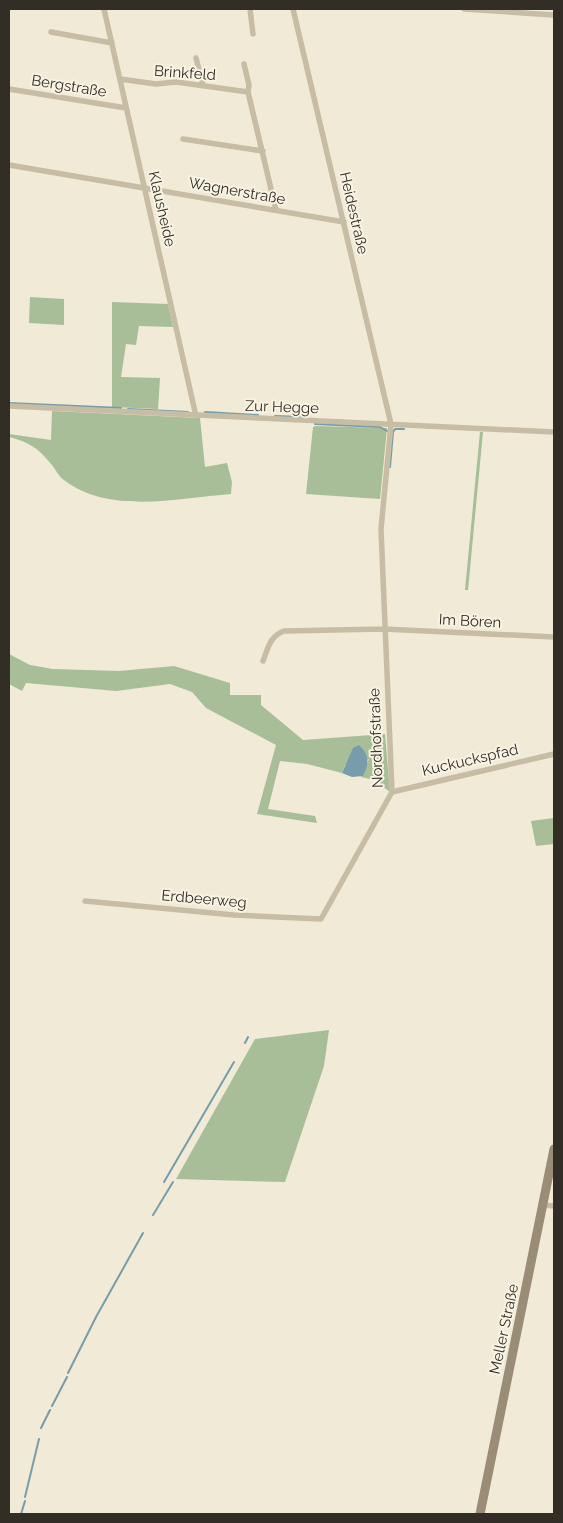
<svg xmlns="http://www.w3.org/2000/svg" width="563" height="1523" font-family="Raleway,sans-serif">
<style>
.green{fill:#a8be98}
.water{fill:#779dab}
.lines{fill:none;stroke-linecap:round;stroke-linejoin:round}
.stream{stroke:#779dab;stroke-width:2}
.minor{stroke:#c7bca4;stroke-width:5.5}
.secondary{stroke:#9a8c76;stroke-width:9}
.labels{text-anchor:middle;stroke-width:4;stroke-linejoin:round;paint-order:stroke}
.street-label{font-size:15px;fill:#322d25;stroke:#f8f3e3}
</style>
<rect width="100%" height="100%" fill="#f0ead7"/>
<path class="green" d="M30 297 64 299V325L29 323Z
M112 302 168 304 173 327 139 326 136 345 126 344 121 377 160 378 158 409 112 407Z
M52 411 200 418 205 467 227 463 232 482 231 494C179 498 109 515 64 480 59 477 56 470 52 465 38 448 31 443 9 437V434L51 440Z
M316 426 387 428 380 499 306 494 313 427Z
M480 432H483L468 590H465Z
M9 654 30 665 53 669 119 671 174 666 230 683V695H261V705L303 740 385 734 390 792 374 780 361 777 369 759 345 765 342 773 307 764 280 761 268 809 315 816 317 823 257 814 276 745 206 708 192 692 170 684 116 691 26 683 22 691 9 684Z
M554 818V844L536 846 531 821Z
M329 1030 324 1066 285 1182 176 1179 255 1039Z"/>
<path class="water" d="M359 745C370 756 369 763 363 776L352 777 342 773 353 748Z"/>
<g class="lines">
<path class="stream" d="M9 403 121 408
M128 409 188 412
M205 412 258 415
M275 416 304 417
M315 424 380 427 387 431
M390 467 393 432 395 429H404
M245 1043 248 1037
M164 1182 234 1062
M153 1215 173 1182
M68 1373 96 1317 143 1233
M52 1406 67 1377
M41 1428 50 1410
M25 1497 39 1439
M21 1514 25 1501"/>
<path class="minor" d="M104 9 196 416
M250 9 253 34
M464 9 554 15
M51 32 112 43
M196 58 203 85
M244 64 249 85 248 92 276 210
M120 79 156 84 176 82 248 92
M9 89 126 108
M183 139 263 151
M9 165 344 222
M9 406 554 432
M263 661C268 648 270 636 284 631L384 629 554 637
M392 792 554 754
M85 901 234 915 321 919 392 792 381 529 391 424 293 9
M543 1205 554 1206"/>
<path class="secondary" d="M480 1514 554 1149"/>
</g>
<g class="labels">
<g class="street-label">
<text transform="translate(185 73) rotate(4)" y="5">Brinkfeld</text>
<text transform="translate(69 86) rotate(9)" y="5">Bergstraße</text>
<text transform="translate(237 191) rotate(10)" y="5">Wagnerstraße</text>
<text transform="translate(162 209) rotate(77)" y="5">Klausheide</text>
<text transform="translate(354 213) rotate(77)" y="5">Heidestraße</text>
<text transform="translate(282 407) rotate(2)" y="5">Zur Hegge</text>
<text transform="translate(470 621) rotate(3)" y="5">Im Bören</text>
<text transform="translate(376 738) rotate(-92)" y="5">Nordhofstraße</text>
<text transform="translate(470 760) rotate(-13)" y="5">Kuckuckspfad</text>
<text transform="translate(204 899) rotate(5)" y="5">Erdbeerweg</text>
<text transform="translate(504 1329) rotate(-78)" y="5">Meller Straße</text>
</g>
</g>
<rect width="563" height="1523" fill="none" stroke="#322d25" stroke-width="20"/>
</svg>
